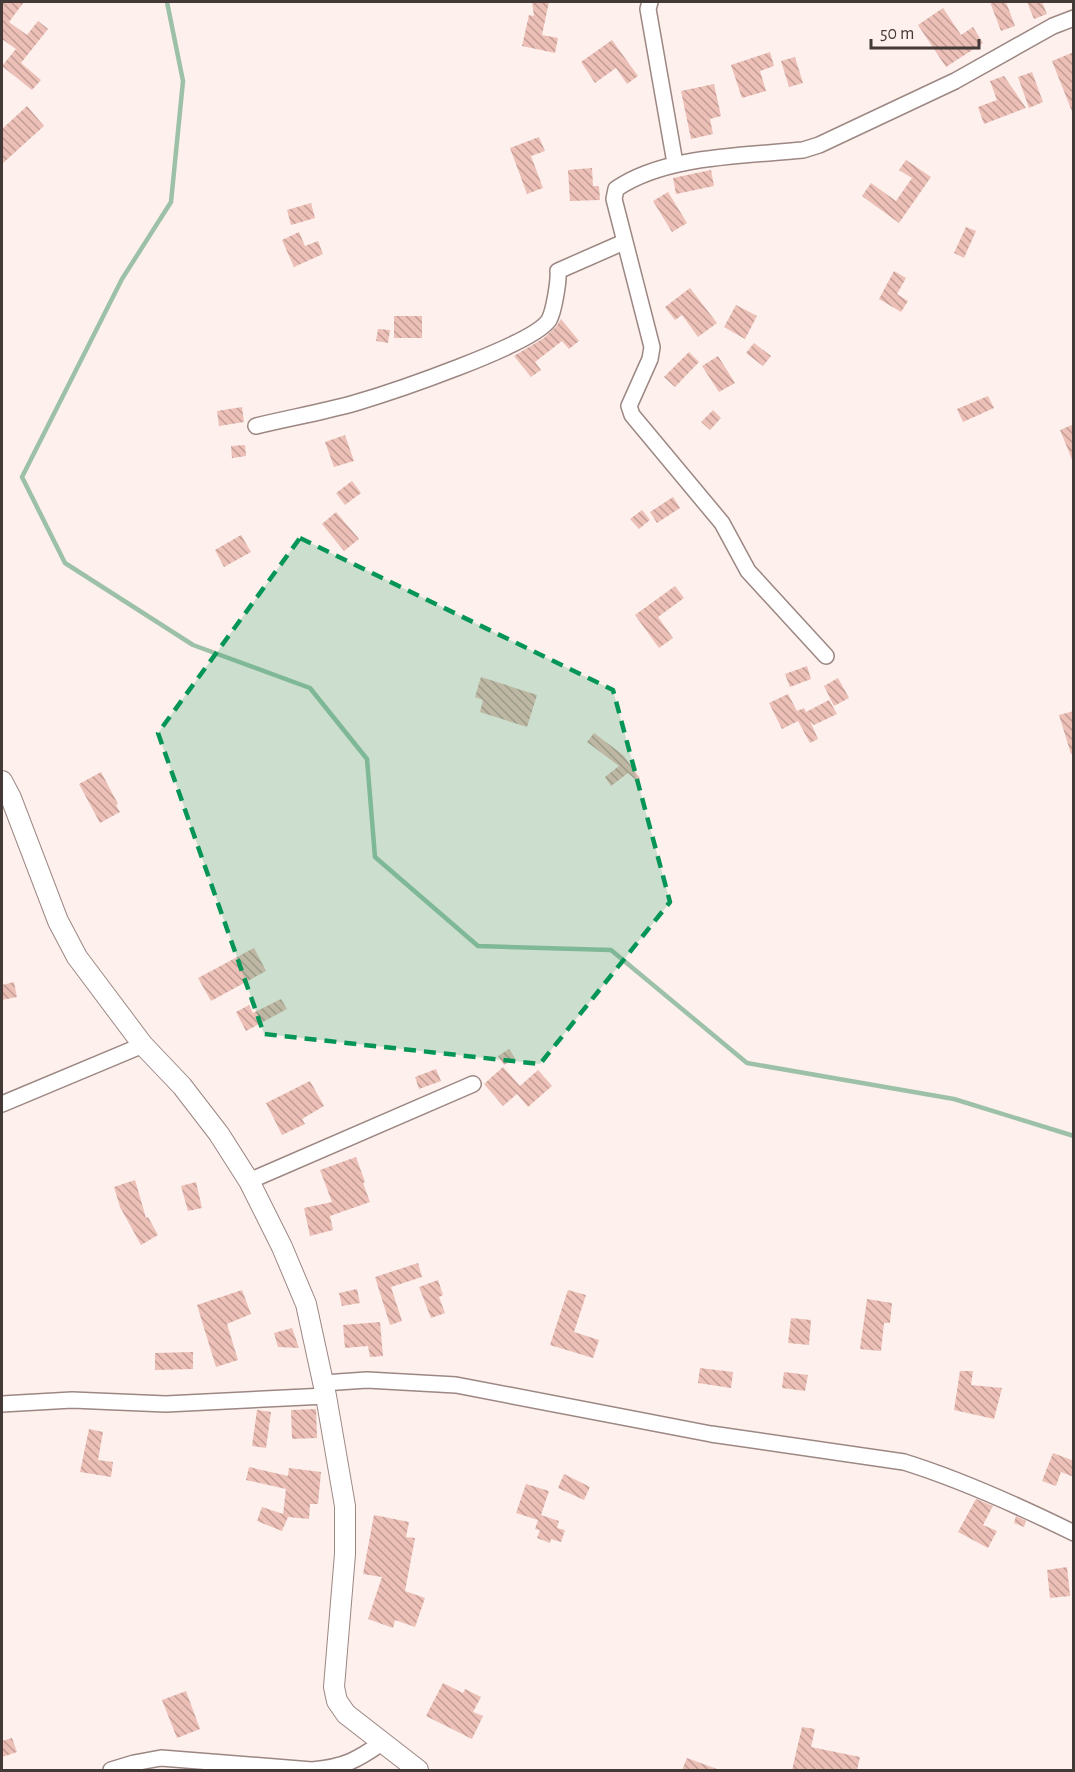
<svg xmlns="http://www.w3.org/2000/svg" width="1075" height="1772" font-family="'Alegreya Sans',sans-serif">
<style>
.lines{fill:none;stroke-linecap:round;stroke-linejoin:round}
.stream{stroke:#9dc1a8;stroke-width:4.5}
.building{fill:url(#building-back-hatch)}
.minor-casing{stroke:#9c8783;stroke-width:18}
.tertiary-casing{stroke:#9c8783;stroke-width:22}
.minor{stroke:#fff;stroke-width:15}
.tertiary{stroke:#fff;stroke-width:20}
.marked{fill:#059657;fill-opacity:0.2;stroke:#059657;stroke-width:4.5;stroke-dasharray:12 8;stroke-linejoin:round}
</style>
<defs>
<pattern id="building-back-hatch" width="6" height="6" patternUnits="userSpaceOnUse" patternTransform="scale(1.5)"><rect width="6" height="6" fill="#ecc0b7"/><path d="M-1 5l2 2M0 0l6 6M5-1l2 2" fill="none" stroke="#c19d96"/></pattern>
</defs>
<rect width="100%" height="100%" fill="#fef0ed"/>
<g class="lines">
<path class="stream" d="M167 2 183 81 171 202 122 279 22 477 65 563 193 645 310 688 367 759 375 857 478 946 611 950 747 1063 954 1099 1074 1136"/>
</g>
<path class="building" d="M2 2H24L9 22 27 35 38 21 48 29 21 63 41 80 32 90 2 66 16 49 2 39Z
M532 2H549L542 35 558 38 555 53 522 46 529 15 534 16Z
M990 2H1006L1015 26 1001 31Z
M1027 2H1042L1047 14 1034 19Z
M943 8 961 35 973 27 983 43 946 67 918 25Z
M612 40 638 76 627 84 616 68 595 83 581 62Z
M770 52 774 66 760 71 766 91 742 98 731 65Z
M1074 52V114H1073L1052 61Z
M795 57 803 83 789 87 781 61Z
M1032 72 1043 102 1029 108 1018 77Z
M1004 76 1026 108 984 124 978 107 997 100 990 81Z
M714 84 721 116 710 119 713 134 691 139 681 91Z
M27 106 44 126 2 164V129Z
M539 137 545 151 531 156 543 188 527 194 510 148Z
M906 160 931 177 899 223 862 196 871 183 896 201 912 178 899 170Z
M592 168 593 186H599L600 200 570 201 568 170Z
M711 170 714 186 676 194 673 178Z
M668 192 687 223 672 232 653 201Z
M311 203 315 218 291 225 287 210Z
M966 227 976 231 964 258 954 253Z
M299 232 305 246 318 241 323 254 294 267 282 240Z
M894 271 906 278 897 294 908 301 901 312 879 299Z
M690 288 717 323 698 337 682 315 675 320 665 307Z
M736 305 757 316 745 339 724 327Z
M394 316H422V338H394Z
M561 319 579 341 569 349 562 341 535 362 541 370 531 377 514 356 544 338 556 327Z
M378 329 390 330 388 343 376 341Z
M754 343 771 356 763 366 746 353Z
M689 352 699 362 675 387 664 377Z
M718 356 735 383 719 392 702 366Z
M988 396 994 408 963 422 957 409Z
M242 407 244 422 219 426 217 411Z
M713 410 721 418 710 430 701 422Z
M1074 424V462H1073L1060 430Z
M345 435 354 461 334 467 325 442Z
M245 445 246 456 232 458 231 446Z
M352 481 361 493 345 505 336 493Z
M673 497 680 508 657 523 650 512Z
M642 510 650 520 639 529 630 519Z
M336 512 359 539 344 551 322 524Z
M241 535 251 552 224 567 215 550Z
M675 586 684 598 658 617 673 638 659 648 635 615Z
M807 666 811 679 790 687 785 674Z
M481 677 537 695 527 727 480 712 483 700 475 697Z
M838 678 849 698 834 706 824 686Z
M788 694 797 711 804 708 806 712 829 700 837 714 814 725 810 721 818 739 810 743 798 721 782 729 769 703Z
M1074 711V753L1071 754 1059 715Z
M594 733 623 755 640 778 637 781 628 773 611 786 605 777 619 766 587 742Z
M101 772 118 804 116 805 120 812 100 823 79 784Z
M254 948 266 971 211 1001 198 978Z
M14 982 17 997 2 1000V985Z
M281 999 287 1009 246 1031 236 1012 249 1005 253 1013Z
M509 1049 515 1058 504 1065 498 1056Z
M503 1067 520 1086 538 1070 552 1086 528 1107 517 1094 503 1106 484 1084Z
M436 1069 441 1081 419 1089 415 1077Z
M310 1081 324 1106 302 1119 305 1124 282 1135 266 1103Z
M356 1157 365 1182 363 1183 370 1202 330 1216 333 1230 310 1236 304 1208 332 1202 320 1170Z
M135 1180 146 1218 148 1217 158 1235 141 1245 120 1207 114 1187Z
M196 1182 202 1208 188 1211 181 1186Z
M418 1263 422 1277 391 1287 402 1321 390 1325 375 1277Z
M438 1280 443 1295 439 1297 445 1313 431 1318 419 1287Z
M357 1289 360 1303 342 1306 339 1293Z
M242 1290 251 1314 227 1324 238 1360 216 1367 197 1305Z
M568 1290 586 1295 574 1332 599 1340 593 1358 550 1345Z
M867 1299 892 1303 890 1323H884L881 1351 860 1349Z
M791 1318 811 1320 809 1345 788 1343Z
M380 1322 383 1356 370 1357 368 1346 345 1348 343 1325Z
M292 1328 299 1348 278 1347 274 1333Z
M193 1352V1369L155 1370V1353Z
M700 1368 733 1372 731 1388 698 1383Z
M960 1371H973L971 1385 1002 1388 994 1419 954 1410Z
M784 1372 808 1375 805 1391 782 1388Z
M316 1409 317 1438 292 1439 291 1410Z
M257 1410 271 1412 266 1448 252 1446Z
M89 1429 103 1432 98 1460 113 1462 111 1477 80 1472Z
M1053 1453 1074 1461V1477L1061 1472 1056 1486 1042 1481Z
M249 1467 288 1476 289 1468 321 1472 318 1504H310L309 1519 288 1517 282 1531 257 1521 262 1507 283 1514 286 1489 246 1480Z
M564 1474 590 1487 584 1500 558 1488Z
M526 1484 549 1491 541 1515 559 1521 557 1528 565 1530 561 1542 551 1539 550 1543 537 1538 540 1530 535 1529 538 1520 516 1513Z
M976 1499 993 1506 983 1525 997 1531 988 1548 958 1532Z
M374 1515 409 1522 406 1537 415 1538 405 1591 425 1598 415 1627 395 1620 393 1628 368 1619 382 1577 363 1574Z
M1016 1516 1026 1521 1024 1527 1014 1523Z
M1067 1567 1070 1596 1050 1598 1047 1570Z
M443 1683 463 1693 465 1689 481 1697 473 1712 483 1716 472 1739 426 1716Z
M186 1691 200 1729 177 1738 162 1700Z
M802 1727 815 1729 811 1747 860 1757 857 1770H792Z
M12 1738 17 1752 2 1757V1741Z
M687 1758 717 1769V1770H682Z"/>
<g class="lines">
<defs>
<path id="minor" d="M650 2 648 9 675 163
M256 426C289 418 323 412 355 403 389 393 533 345 549 320 554 311 559 280 558 271L624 242
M826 656 748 571 722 523 632 415 629 406 650 359 652 347 614 199 616 189C665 155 745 156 803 150L819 145 955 81 1053 26 1074 18
M2 1104 143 1045
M249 1181 473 1084
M323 1383 367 1380 456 1385 711 1434 904 1462C962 1480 1019 1506 1074 1533
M2 1404 72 1400 166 1404 326 1396
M111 1770 134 1763 161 1758 312 1770C345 1767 357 1760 383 1742"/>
<path id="tertiary" d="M2 781 11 798 58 921 77 957 143 1045 182 1086 219 1134 249 1181 282 1247 306 1304 326 1396 345 1506V1554L334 1687 337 1701 346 1714 418 1770"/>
</defs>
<use href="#minor" class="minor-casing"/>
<use href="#tertiary" class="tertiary-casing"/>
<use href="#minor" class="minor"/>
<use href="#tertiary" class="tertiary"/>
</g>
<path class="marked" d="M300 538 613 690 670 902 540 1064 264 1034 158 733Z"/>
<rect width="1075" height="1772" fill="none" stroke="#433a38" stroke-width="6"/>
<path d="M871 39v9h108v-9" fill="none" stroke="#433a38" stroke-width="3"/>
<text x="880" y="39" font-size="18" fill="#433a38" stroke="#fef0ed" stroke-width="4.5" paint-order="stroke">50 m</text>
</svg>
